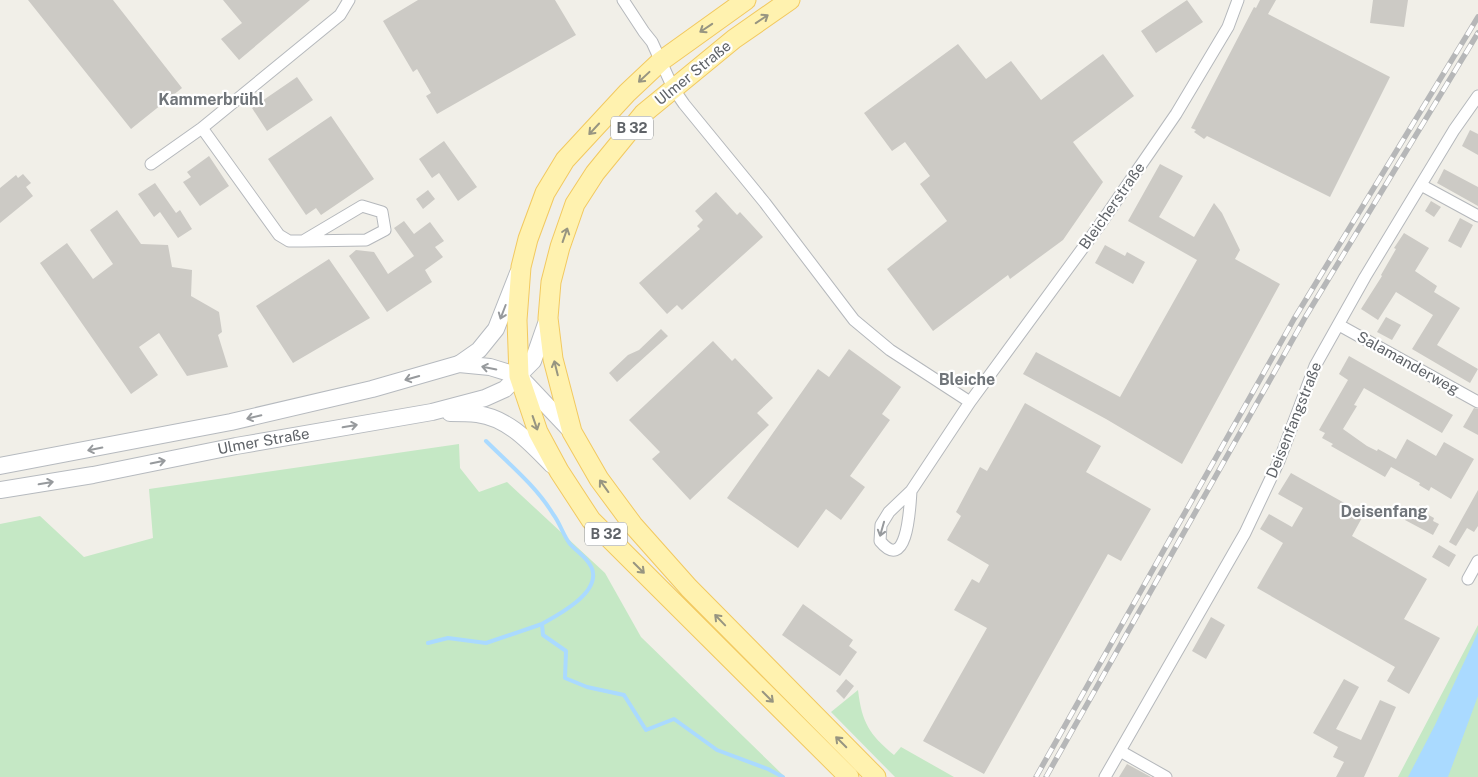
<svg xmlns="http://www.w3.org/2000/svg" width="1478" height="777" font-family="'Public Sans',sans-serif">
<style>
.green{fill:#c5e8c5}
.water{fill:#aadaff}
.lines{fill:none;stroke-linecap:round;stroke-linejoin:round}
.stream{stroke:#aadaff;stroke-width:4}
.building{fill:#cccac5}
.minor-casing{stroke:#b5b8bc;stroke-width:13}
.secondary-casing{stroke:#b6babf;stroke-width:18}
.primary-casing{stroke:#f2c960;stroke-width:21}
.minor{stroke:#fff;stroke-width:11}
.secondary{stroke:#fff;stroke-width:16}
.primary{stroke:#fff2af;stroke-width:19}
.rail-casing{stroke:#b6b7b8;stroke-width:5.5}
.rail{stroke:#fff;stroke-width:4;stroke-dasharray:11;stroke-linecap:butt}
.oneway{stroke:#979581}
.oneway2{stroke:#979a9d}
.labels{text-anchor:middle;stroke-width:4.5;stroke-linejoin:round;paint-order:stroke}
.shield{fill:#fff;stroke:#8f9295;stroke-width:1}
.shield-label{font-size:14px;font-weight:bold;fill:#5f6368}
.street-label{font-size:15px;fill:#5f6368;stroke:#fff}
.neighbourhood-label{font-size:16px;font-weight:bold;fill:#70757a;stroke:#fff}
</style>
<rect width="100%" height="100%" fill="#f1efe8"/>
<path class="green" d="M459 444 460 468 479 492 507 482 605 573 641 637 785 777H0V524L40 516 84 557 153 538 149 489Z
M1478 625V777H1398Z
M858 690C862 723 869 734 894 755L901 747 954 777H895L831 712Z"/>
<path class="water" d="M1478 632V696L1448 777H1408L1435 725Z"/>
<g class="lines">
<path class="stream" d="M486 441C509 464 536 486 553 514 560 523 563 535 570 544 577 552 592 561 593 573 596 595 558 615 542 624L543 635 566 651 565 678 587 687 624 695 646 730 674 719 717 750 768 769 783 777
M428 643 448 638 486 643 542 624"/>
</g>
<path class="building" d="M28 0H113L182 88 131 129Z
M223 0H310L239 60 221 39 242 23Z
M418 0H555L576 35 437 114 426 96 431 93 417 69 413 72 383 21Z
M1187 0 1203 22 1156 53 1141 31Z
M1260 0H1276L1268 14 1390 77 1330 197 1207 136 1204 139 1194 132 1196 130 1191 128 1254 7 1256 8Z
M1373 0H1408L1404 27 1370 23Z
M958 44 986 79 1011 61 1041 100 1103 54 1134 96 1073 142 1103 182 1063 240 1010 279 1008 275 933 331 887 269 947 221 920 184 930 176 905 142 892 151 864 113Z
M297 77 313 100 267 131 252 108Z
M331 116 374 179 321 215 316 208 306 215 268 159Z
M1470 130 1478 134V155L1462 146Z
M444 141 477 187 458 201 439 173 432 178 419 159Z
M209 156 229 186 200 206 183 182 191 177 187 172Z
M1160 164 1183 176 1159 217 1194 237 1214 203 1222 213 1240 250 1235 259 1280 284 1182 464 1106 419 1023 374 1036 352 1120 397 1197 260 1128 221Z
M1444 169 1478 187V206L1437 183Z
M23 174 31 183 26 187 33 196 0 223V188L16 175 18 178Z
M155 183 176 213 180 210 192 229 178 238 160 212 154 217 138 194Z
M428 190 435 199 423 209 416 199Z
M716 192 737 215 740 212 763 237 682 310 677 305 667 314 639 283 700 229 697 226 703 220 695 211Z
M1431 201 1441 207 1434 217 1425 211Z
M117 210 141 244 168 245 172 267 192 270 191 296 219 312 222 332 218 335 228 367 187 376 159 333 139 347 158 375 131 394 40 263 67 243 93 279 113 264 90 230Z
M1460 218 1473 225 1461 248 1448 241Z
M404 221 414 234 430 222 444 241 435 247 443 257 425 270 432 282 387 312 349 256 356 250 374 252 388 274 414 256 394 228Z
M1404 233 1429 248 1415 271 1437 286 1434 292 1460 308 1437 345 1478 369 1470 383 1412 349 1433 315 1396 292 1378 320 1361 309 1382 276 1381 275 1396 249 1394 248Z
M1105 245 1125 256 1127 252 1145 262 1133 284 1095 263Z
M329 259 370 318 293 363 256 306Z
M1386 317 1401 325 1392 340 1377 332Z
M661 329 668 336 617 382 609 373 628 355 639 350Z
M713 341 732 361 735 358 773 398 757 413 769 425 690 500 652 459 660 452 629 420Z
M849 349 901 387 882 414 890 420 850 476 865 487 841 520 826 509 798 548 727 498 818 369 829 377Z
M1349 356 1453 415 1442 433 1364 388 1354 405 1357 406 1343 429 1367 446 1377 451 1378 449 1396 459 1407 439 1436 456 1444 442 1474 459 1451 499 1431 487 1429 491 1419 485 1420 483 1391 467 1385 477 1331 446 1333 444 1322 438 1325 433 1319 430 1348 380 1339 374Z
M1025 403 1101 446 1086 472 1151 509 1121 561 1108 554 984 774 923 741 987 628 954 610 972 579 979 583 989 565 947 540 961 516 956 512 980 467 987 471Z
M1474 408 1478 409V435L1463 427Z
M1291 473 1364 514 1352 536 1427 579 1404 619 1440 638 1409 694 1387 681 1395 667 1257 588 1283 543 1260 529 1269 514 1292 527 1303 508 1278 494Z
M1478 490V526L1474 532 1467 528 1456 546 1449 542Z
M1411 508 1417 511 1418 509 1434 518 1433 521 1439 524 1433 535 1405 520Z
M1439 545 1456 555 1449 567 1432 557Z
M803 604 853 640 849 646 857 652 840 676 782 635Z
M1211 617 1225 625 1206 659 1192 651Z
M846 679 854 686 844 699 836 691Z
M1344 679 1359 687 1336 729 1361 740 1380 700 1396 707 1364 777H1336L1344 762 1333 757 1338 747 1313 733Z
M1127 764 1151 777H1119Z"/>
<g class="lines">
<defs>
<path id="minor" d="M623 0 644 32 652 42 673 88 684 104 765 203 854 320 890 350 970 402 1099 226 1176 114 1228 27 1238 0
M202 128 279 235 289 241H303L362 206 382 212 385 230 366 240 303 241
M151 164 202 128 340 15 349 0
M1421 185 1478 216
M1339 325 1478 402
M911 491C910 504 908 575 880 541L881 525 889 512 911 491 970 402
M1468 579 1478 561
M1120 751 1166 777
M1105 777 1245 533 1279 461 1315 366 1365 277 1454 130 1478 96"/>
<g id="secondary">
<path d="M459 364 479 350 496 329 518 273"/>
<path d="M450 413C458 413 468 413 477 414 509 418 531 444 552 465"/>
<path d="M0 466 231 422 372 389 459 364 490 367 519 376 572 432"/>
<path id="s1" d="M0 490 93 475 236 446 432 412 485 398 505 389 533 361 548 318"/>
</g>
<path id="primary" d="M746 0 661 61 627 93 565 160 545 193 528 239 521 267 517 320 519 376 538 432 559 471 591 520 849 777
M790 0 734 39 644 113 595 173 575 204 560 247 551 282 548 318 553 359 572 432 599 479 633 525 689 588 876 777"/>
</defs>
<use href="#minor" class="minor-casing"/>
<use href="#secondary" class="secondary-casing"/>
<use href="#primary" class="primary-casing"/>
<use href="#minor" class="minor"/>
<use href="#secondary" class="secondary"/>
<use href="#primary" class="primary"/>
<defs>
<path id="rail" d="M1036 777 1294 319 1478 17
M1046 777 1306 316 1478 33"/>
</defs>
<use href="#rail" class="rail-casing"/>
<use href="#rail" class="rail"/>
</g>
<defs><path id="oneway-shaft" d="M-6 0H5M1.5-3L5.5 0L1.5 3" fill="none" stroke-width="1.6" stroke-linecap="round" stroke-linejoin="round" transform="scale(1.25)"/></defs>
<g class="oneway">
<use href="#oneway-shaft" transform="translate(762 19) rotate(-34)"/>
<use href="#oneway-shaft" transform="translate(706 28) rotate(146)"/>
<use href="#oneway-shaft" transform="translate(644 77) rotate(137)"/>
<use href="#oneway-shaft" transform="translate(594 129) rotate(133)"/>
<use href="#oneway-shaft" transform="translate(565 235) rotate(-71)"/>
<use href="#oneway-shaft" transform="translate(556 368) rotate(-104)"/>
<use href="#oneway-shaft" transform="translate(535 423) rotate(71)"/>
<use href="#oneway-shaft" transform="translate(604 486) rotate(-126)"/>
<use href="#oneway-shaft" transform="translate(639 568) rotate(45)"/>
<use href="#oneway-shaft" transform="translate(720 620) rotate(-134)"/>
<use href="#oneway-shaft" transform="translate(768 697) rotate(45)"/>
<use href="#oneway-shaft" transform="translate(841 742) rotate(-135)"/>
</g>
<g class="oneway2">
<use href="#oneway-shaft" transform="translate(503 312) rotate(111)"/>
<use href="#oneway-shaft" transform="translate(489 368) rotate(-169)"/>
<use href="#oneway-shaft" transform="translate(412 378) rotate(164)"/>
<use href="#oneway-shaft" transform="translate(254 417) rotate(167)"/>
<use href="#oneway-shaft" transform="translate(350 426) rotate(-10)"/>
<use href="#oneway-shaft" transform="translate(95 449) rotate(169)"/>
<use href="#oneway-shaft" transform="translate(158 462) rotate(-11)"/>
<use href="#oneway-shaft" transform="translate(46 483) rotate(-10)"/>
<use href="#oneway-shaft" transform="translate(882 529) rotate(106)"/>
</g>
<g class="labels">
<g class="shield">
<rect x="611" y="116.5" width="42" height="23" rx="4"/>
<rect x="585" y="522.5" width="42" height="23" rx="4"/>
</g>
<g class="shield-label">
<text x="632" y="133">B 32</text>
<text x="606" y="539">B 32</text>
</g>
<g class="street-label">
<text transform="translate(693 73) rotate(-39)" y="5">Ulmer Straße</text>
<text transform="translate(1112 206) rotate(-55)" y="5">Bleicherstraße</text>
<text transform="translate(1408 363) rotate(29)" y="5">Salamanderweg</text>
<text transform="translate(1294 420) rotate(-68)" y="5">Deisenfangstraße</text>
<text dy="5" stroke="none"><textPath href="#s1" startOffset="268">Ulmer Straße</textPath></text>
</g>
<g class="neighbourhood-label">
<text x="211" y="105">Kammerbrühl</text>
<text x="967" y="385">Bleiche</text>
<text x="1384" y="517">Deisenfang</text>
</g>
</g>
</svg>
